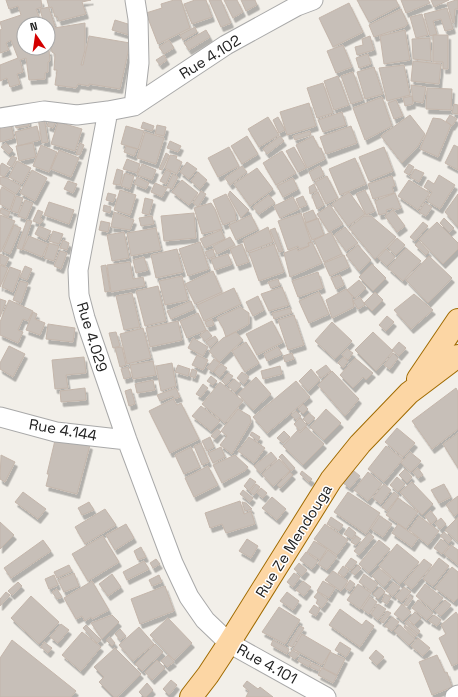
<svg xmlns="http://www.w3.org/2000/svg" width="458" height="697" font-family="'Space Grotesk',sans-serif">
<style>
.building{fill:#c7bfb8;stroke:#c4b6ab;filter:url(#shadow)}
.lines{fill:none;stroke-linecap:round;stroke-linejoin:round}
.minor-casing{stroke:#a9a9a9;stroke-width:21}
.major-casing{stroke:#a06b00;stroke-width:24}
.minor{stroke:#fff;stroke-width:19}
.major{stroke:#fcd6a4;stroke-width:22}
.labels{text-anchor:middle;stroke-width:3;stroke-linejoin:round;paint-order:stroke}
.street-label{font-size:15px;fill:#222;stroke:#fff}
</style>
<defs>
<filter id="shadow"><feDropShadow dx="2.5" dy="4.5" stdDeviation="0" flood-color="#0004"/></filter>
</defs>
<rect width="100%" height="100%" fill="#f2efe9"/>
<path class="building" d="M6 0H41L42 7 36 9 42 24H24V48H47L42 50V52L49 50 50 61 48 62V72L45 73V79L29 80 26 58 20 60 23 72 17 74 20 84 10 87 7 78 0 81V65L18 58 11 40 6 43 9 50 0 53V30L2 29 0 22 21 15 18 6 9 9Z
M47 0H91L82 2 86 14 59 21 57 16 55 17 52 7 49 8 55 26 48 28V24H44L40 9 49 7Z
M174 0H181L190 28 158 44 146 13 162 8 161 4Z
M195 0H206L212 17 192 24 184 4Z
M209 0H221L231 23 221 27Z
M224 0H237L243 12 233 18Z
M241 0H255L257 5 246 11Z
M357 0H396L399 6 369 22Z
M401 0H428L430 3 406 13Z
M431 0H449L434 7Z
M456 0H458V9H455L454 23H453L447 3Z
M349 3 363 32 333 47 319 18Z
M447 8 453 29 445 31 441 19 433 21 437 34 430 36 424 14Z
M401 9 408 24 404 27 374 37 369 25Z
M422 14 428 35 416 38 410 17Z
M115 20 131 25 129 35 112 30Z
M85 23V50L81 65H83L89 36 130 43 120 89 89 84V86L78 84 76 88 55 85 57 70H54L55 54 52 52 51 46 48 47V29Z
M195 27 197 32 183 40 180 35Z
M206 30 210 37 189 50 184 43Z
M405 30 410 60 384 64 380 36Z
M433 35H448V69H443V62H433Z
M370 36 374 50 357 55 355 47 363 45 362 39Z
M430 38 431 61 413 59 412 39Z
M169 40 174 48 164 54 159 47Z
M343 45 352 67 336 73 327 51Z
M368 54 371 64 359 68 356 58Z
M164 55 167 60 160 65 156 60Z
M413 61 441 64 439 84 411 81Z
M404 65 410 95 387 101 379 68Z
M374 67 383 94 365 99 357 72Z
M353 72 363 100 351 104 341 76Z
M338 76 349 105 334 110 324 81Z
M323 83 333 113 317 118 307 88Z
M411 85 426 87 423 103 413 101Z
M427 88 452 89 451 110 426 109Z
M412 96 413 104 405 106 403 98Z
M382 97 392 126 365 140 353 108Z
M396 100 403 116 394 119 388 103Z
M309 103 316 126 287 135 280 112Z
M454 104 458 105V114L452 113Z
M342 112 346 125 323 132 318 120Z
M410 115 425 134 418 146 402 163 381 136Z
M450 115 457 119 452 126 446 121Z
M50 116 57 119 53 128 47 126Z
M44 117 48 142 42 143 38 118Z
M268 117 279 135 259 147 248 129Z
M278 117 285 130 279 133 273 120Z
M28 118 29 126 16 128 14 120Z
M433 118 441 119 451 125 438 157 420 149Z
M10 120 14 138 0 142V122Z
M58 122 82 129 75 151 51 144Z
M143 122 154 126 152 131 141 128Z
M157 125 166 127 164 136 155 134Z
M37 126 40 140 18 146 15 132Z
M126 126 144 131 138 149 121 144Z
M351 126 357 143 326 154 320 137Z
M310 131 311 135 295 140 293 136Z
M145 132 164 138 156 164 137 158Z
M247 136 258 154 242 164 231 146Z
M280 136 284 141 267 154 263 149Z
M313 136 319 148H321L325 159 307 168 296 145Z
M170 141 181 146 178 152 167 148Z
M6 143 13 150 9 154 1 147Z
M33 143 36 157 19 161 16 146Z
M80 143 84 145 80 155 76 154Z
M41 145 57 152 49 172 33 166Z
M454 145 458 147V170L445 163Z
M126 146 137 149 134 156 124 152Z
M229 147 239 166 218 177 208 158Z
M294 147 306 168 298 172 286 151Z
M384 147 393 171 369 181 359 157Z
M59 150 79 158 71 177 51 169Z
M282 151 296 173 276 185 263 163Z
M166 153 169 155 162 170 159 169Z
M170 155 177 156 176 159 182 162 177 174 165 168Z
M12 156 17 158 12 167 7 164Z
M355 158 366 184 340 195 329 169Z
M127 159 140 164 137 173 123 169Z
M17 161 31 168 22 184 9 177Z
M187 162 197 169 189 179 180 172Z
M2 163 10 168 4 177 0 175V166Z
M142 164 156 170 152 180 137 175Z
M409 164 414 167 409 175 404 172Z
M242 166 247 172 230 185 225 178Z
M320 166 324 175 313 181 309 172Z
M257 168 273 189 250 206 234 184Z
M117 169 123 171 120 185 113 184Z
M415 169 424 173 419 182 410 177Z
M32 170 47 178 35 201 20 193Z
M166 170 171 172 166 184 160 181Z
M198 172 207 180 200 189 191 181Z
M125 173 134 176 130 189 121 186Z
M173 174 178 177 172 189 167 187Z
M439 175 455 185 440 209 427 201 432 192 424 187 428 180 434 184Z
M327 176 338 198 326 204 315 182Z
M392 176 395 186 392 187 394 193 373 199 368 184Z
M0 177 7 178 21 186 16 194 0 184Z
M137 177 149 183 146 189 134 184Z
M293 178 298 189 283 197 277 186Z
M182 180 198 193 189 205 172 192Z
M409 180 430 193 418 210 398 196Z
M68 181 77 184 73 193 64 189Z
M155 183 167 188 162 197 151 192Z
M314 184 317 191 310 194 309 187Z
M2 187 15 195 10 210 0 204V191Z
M120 190 136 195 130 215 114 210Z
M365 190 375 211 366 215 356 194Z
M201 191 206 194 198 207 193 203Z
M230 191 249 210 241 218 228 195Z
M318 192 324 205 317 209 312 196Z
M349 192 365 214 348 226 332 204Z
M108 193 116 195 113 202 106 200Z
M395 193 401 208 394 210 393 208 386 210 387 213 379 215 375 201Z
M226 194 235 211 236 220 223 225 213 200Z
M458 194V227L445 212Z
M269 195 275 203 259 214 253 207Z
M16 196 23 198 18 213 11 211Z
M303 196 307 205 300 208 296 199Z
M293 197 299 209 280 218 274 206Z
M145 198 153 200 149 215 142 213Z
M25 200 33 203 26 219 18 216Z
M49 202 74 210 69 224 44 215Z
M211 203 215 209 222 229 202 234 194 208Z
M425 203 432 207 426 216 419 212Z
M104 205 111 207 110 213 103 211Z
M330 205 343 224 329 232 317 214Z
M1 208 10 212 8 217 0 213Z
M38 210 43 212 40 218 43 220 40 224 33 221Z
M313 210 317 219 306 223 303 214Z
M393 210 405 226 397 232 385 216Z
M114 212 134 220 130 230 111 227Z
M194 213 196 238 164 241 161 216Z
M301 213 311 242 308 243 309 246 299 249 298 246 288 250 278 221Z
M0 215 15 221 1 252H0Z
M251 215 258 229 236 240 229 225Z
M152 216 154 224 141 226 139 218Z
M364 216H371L396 237 375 259 349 228Z
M318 218 324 235 312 240 305 223Z
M444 218 454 228 449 232 440 223Z
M27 220 32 221 22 250 17 248Z
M101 221 110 223 108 232 99 230Z
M423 222 428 226 415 241 410 237Z
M437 222 458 243V249L443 264 419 239Z
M14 225 21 228 10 254 3 251Z
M39 226 51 231 46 240 35 234Z
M268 227 273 242 247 252 243 240Z
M345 227 358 243 346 251 334 235Z
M156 228 161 250 131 256 127 233Z
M275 228 283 251 279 252 270 230Z
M221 230 225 239 205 248 200 239Z
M53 231 63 234 59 244 49 241Z
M124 232 129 258 112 261 107 235Z
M331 232 342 254 324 262 314 240Z
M29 236 48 244 42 257 23 249Z
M230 237 235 245 217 254 213 246Z
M397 238 405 245 396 255 388 248Z
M63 240 69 243 67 250 60 248Z
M419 241 429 252 426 255 415 245Z
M200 242 209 269 188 276 179 249Z
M312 242 322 263 290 277 284 253 297 248 298 251 309 246 308 243Z
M49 243 59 246 54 261 44 258Z
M242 244 249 262 237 266 230 249Z
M274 244 284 272 259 281 249 253Z
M358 245 371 260 359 271 346 255Z
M406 248 421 261 403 281 388 268Z
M177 249 183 272 156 278 151 255Z
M213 249 215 256 208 259 205 252Z
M386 249 395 257 387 266 378 258Z
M60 251 67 253 61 269 54 266Z
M0 254 9 258 5 266 0 264Z
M228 254 232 264 215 270 211 259Z
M344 255 349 267 330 276 324 263Z
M429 256 452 278 428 303 406 280Z
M144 257 148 270 136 273 133 260Z
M130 262 133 279 143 277 145 286 111 292 107 265Z
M372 264 386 278 373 291 359 277Z
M0 265 8 268 0 287Z
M106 265 110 291 105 292 101 266Z
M25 266 32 269 27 280 20 277Z
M10 267 21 271 13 292 2 287Z
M213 271 222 292 195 304 185 284Z
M318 272 323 288 298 297 292 281Z
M340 275 344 285 336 289 331 278Z
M182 276 188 300 165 305 159 281Z
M278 279 280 285 271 288 268 282Z
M359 280 366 288 355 298 347 290Z
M20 281 28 283 21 303 13 300Z
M158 286 166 321 145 326 136 291Z
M282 287 289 305 269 311 261 294Z
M234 288 241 304 204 321 197 305Z
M346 289 352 296 354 307 332 318 326 300Z
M319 292 329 314 309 323 299 301Z
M375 292 383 300 372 311 364 303Z
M132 293 140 327 124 330 116 296Z
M414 294 433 310 411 329 394 310Z
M258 296 264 310 253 316 246 302Z
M360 297 365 305 358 309 353 301Z
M0 299 6 301 0 317Z
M9 300 33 311 28 321 23 319 18 330 23 332 18 343 0 335V322Z
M191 301 194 309 171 319 167 311Z
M240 307 249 313V324L226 337 223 328 217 318Z
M290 308 292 313 274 319 272 313Z
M33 312 37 314 35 319 45 323 40 335 26 330Z
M198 313 206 330 187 338 180 321Z
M294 315 304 345 288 350 278 320Z
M387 316 394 322 386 331 379 325Z
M212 319 214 325 207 327 205 322Z
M178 321 182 340 150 347 146 328Z
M272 321 283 342 257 355 246 334Z
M332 322 352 341 335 359 315 341Z
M48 324 75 328 73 342 46 339Z
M143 328 151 358 127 364 120 334Z
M207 330 212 336 205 341 200 335Z
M116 332 120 346 113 348 109 333Z
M236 332 243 340 219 362 209 351 223 338Z
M373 332 393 351 376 371 355 350Z
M215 336 218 340 210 347 206 342Z
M193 338 208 347 203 356 188 348Z
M246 342 259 363 245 372 232 351Z
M399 342 406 348 399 356 392 350Z
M9 346 25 354 13 377 0 369V363Z
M122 347 126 365 120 367 115 348Z
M278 347 282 354 267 361 264 354Z
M347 349 353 353 348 360 342 355Z
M292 353 294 359 285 362 283 356Z
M393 353 398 358 390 369 384 365Z
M197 355 208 360 203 370 192 365Z
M84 357 86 373 66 375 68 388 55 389 52 360Z
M343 357 348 361 343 368 338 363Z
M355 358 373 373 366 380 363 377 353 388 340 375Z
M214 359 220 363 213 372 207 368Z
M153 361 156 375 133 379 130 365Z
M172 363 176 386 161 391 156 366Z
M221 364 227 368 220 377 214 372Z
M178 365 190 369 188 376 175 372Z
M326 365 331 371 321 378 316 372Z
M280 366 282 374 263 379 261 371Z
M128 367 131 377 124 379 121 369Z
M192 369 197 371 195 378 190 376Z
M311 369 320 380 308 391 299 381Z
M332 371 359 399 345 416 318 385Z
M242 372 249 377 244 384 237 378Z
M228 373 233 376 226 385 222 381Z
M211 376 217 381 213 385 207 381Z
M256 377 271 394 253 410 238 394Z
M234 379 241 385 235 392 228 386Z
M153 380 155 390 137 393 135 384Z
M296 381 310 397 267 433 253 417Z
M220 382 243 401 225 423 202 404Z
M203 384 208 388 201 397 196 394Z
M85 388 86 400 61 402 60 391Z
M176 388 180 397 174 399 173 396 160 401 157 395Z
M456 388 458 392V429L432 449 412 421Z
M131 389 135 404 129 406 125 391Z
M173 399 177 405 181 403 199 439 170 453 149 411Z
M303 404 308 409 303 414 298 409Z
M201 406 220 421 211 431 192 416Z
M238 409 250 416 251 422 232 454 220 445 227 436 221 431Z
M326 409 341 423 324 440 310 427Z
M296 411 301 416 296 420 291 415Z
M309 413 315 418 308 424 303 419Z
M300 418 307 425 300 431 294 424Z
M306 427 324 444 303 465 283 446 298 430 300 433Z
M397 428 415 443 403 457 385 442Z
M217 429 221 432 215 439 211 436Z
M284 431 290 437 283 443 277 438Z
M252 432 260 437 258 441 250 435Z
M458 433V468L443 444Z
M56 436 90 445 77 494 46 486 49 474H47Z
M210 437 214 447 207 451 202 441Z
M249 437 265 448 254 463 238 451Z
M201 443 209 462 202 465 194 446Z
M386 446 403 459 384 482 368 469Z
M191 447 200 467 184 474 175 455Z
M221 447 225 457 213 463 208 453Z
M271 452 277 459 260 473 254 466Z
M410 452 421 461 411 472 401 463Z
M282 454 295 468 291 471 279 457Z
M1 455 15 462 5 482 0 479Z
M235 455 248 467 246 470 222 483 213 465Z
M279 459 290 471 273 486 262 474Z
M208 466 218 485 194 497 185 478Z
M418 468 423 475 418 478 413 472Z
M405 469 412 477 407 483 399 475Z
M302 471 312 479 309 482 300 474Z
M354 471 360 476 350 488 343 483Z
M290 472 293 475 280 488 277 485Z
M368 472 382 484 368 501 354 490Z
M397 477 405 484 398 492 390 485Z
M250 478 256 482 249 491 244 486Z
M412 482 433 504 422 515 400 492Z
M256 484 260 487 254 495 250 492Z
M384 484 391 490 381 504 373 498Z
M444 484 451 497 439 503 431 490Z
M261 488 267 493 263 498 257 493Z
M243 490 253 498 250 502 240 494Z
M23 492 46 509 38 519 15 502Z
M348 492 380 513 366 534 334 512Z
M394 492 399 496 387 511 382 507Z
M458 496V513L454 516 446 505Z
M272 497 286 509 277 520 262 508Z
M398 498 418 512 406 529 386 515Z
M240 501 244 514 251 511 255 524 226 533 222 524 210 528 205 513Z
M89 502 94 510 82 515 78 508Z
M242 502 246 503 252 509 245 511Z
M105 509 116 525 85 544 75 527Z
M431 511 437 519 431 524 425 516Z
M380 516 392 524 383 537 371 529Z
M419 516 439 531 428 545 409 530Z
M331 517 343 525 339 531 327 524Z
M458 517V542L445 530Z
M441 518 446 524 440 529 435 523Z
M0 522 14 535 0 549Z
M126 524 134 538 115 550 106 535Z
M325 524 348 540 337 555 314 539Z
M398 524 418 538 412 547 392 533Z
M349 527 356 533 352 539 344 534Z
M444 532 452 539 449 543 440 536Z
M369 533 374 537 359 555 354 551Z
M103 536 119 562 88 581 72 554Z
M356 536 361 539 356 545 351 542Z
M247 539 258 546 251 558 239 551Z
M441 539 449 546 442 554 434 548Z
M43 540 51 551 11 578 4 568Z
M379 540 390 549 369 573 359 564Z
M314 541 327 549 320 560 307 552Z
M397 544 419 562 400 584 379 566Z
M451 545 458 550V565L444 554Z
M141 547 146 557 138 560 134 551Z
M328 550 337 557 327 570 318 564Z
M306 552 318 561 312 569 300 560Z
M351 558 357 562 351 570 345 566Z
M439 558 449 566 433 586 423 579Z
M156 559 160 564 153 568 150 563Z
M424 559 432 565 412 589 404 583Z
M144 561 149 569 127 580 123 572Z
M299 563 307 570 302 576 294 569Z
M69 565 72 571 57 578 54 572Z
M358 565 361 568 355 575 351 572Z
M343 566 349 570 344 577 338 573Z
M452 567 458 572V598L454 602 435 588Z
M379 568 391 578 384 587 372 576Z
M333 571 348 581 341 591 325 580Z
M74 573 79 586 64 592 58 580Z
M294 573 300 577 293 587 287 582Z
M112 574 121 587 108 596 99 584Z
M364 574 378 584 372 592 359 582Z
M54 575 58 585 49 589 45 579Z
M159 575 162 582 152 586 149 580Z
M350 580 355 584 350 591 345 588Z
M92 581 109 610 92 619 91 617 85 621 82 616 76 619 64 598Z
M303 581 311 587 304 596 296 590Z
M323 581 335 588 329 598 317 591Z
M18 582 22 586 12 595 8 591Z
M393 582 400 587 393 596 386 591Z
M358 584 371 593 360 609 347 600Z
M425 584 443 598 433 610 416 596Z
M165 586 174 611 140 624 131 599Z
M380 587 385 592 378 599 373 594Z
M404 587 411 592 402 602 395 597Z
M57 589 62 597 57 599 52 592Z
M6 592 10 595 0 606V599Z
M287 592 299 601 293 610 280 601Z
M318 592 328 600 322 608 316 603 318 600 314 597Z
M385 594 391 597 387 604 382 601Z
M410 595 413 598 407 606 404 604Z
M31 596 59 622 39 644 11 618Z
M370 597 377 602 369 614 362 609Z
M418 600 433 613 427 620 412 608Z
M445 600 451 605 441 616 435 611Z
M378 604 386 609 378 620 371 614Z
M402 604 411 612 403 621 394 614Z
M314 605 320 609 316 616 309 612Z
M279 607 300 620 285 644 262 632Z
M340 609 362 625 366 620 374 626 360 647 329 625Z
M387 611 391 613 383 623 380 621Z
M415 612 421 618 414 625 408 619Z
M456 612 458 615V663L452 666 439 638 446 634 441 625Z
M112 615 119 622 102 639 91 623Z
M434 615 441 620 437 626 429 621Z
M392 617 399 622 392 631 385 626Z
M168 618 192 643 174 660 150 635Z
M407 620 420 631 418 634 405 623Z
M61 624 69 630 58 643 50 637Z
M86 625 101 640 97 643 83 628Z
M400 625 415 639 409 645 394 631Z
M405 625 417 635 415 637 404 627Z
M300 626 304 628 292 647 288 645Z
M139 627 154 644 133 661 119 645Z
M120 629 126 636 120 640 115 634Z
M82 632 101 647 81 671 62 655Z
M302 634 331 651 322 665 293 649Z
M110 637 115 643 112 646 106 640Z
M418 638 430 648 423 656 411 646Z
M12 640 76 691 71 697H0V658Z
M273 640 289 649 287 654 271 645Z
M44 642 52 648 48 653 41 647Z
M340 642 351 649 346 657 335 650Z
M155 644 163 652 142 671 135 664Z
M115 648 141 674 117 697H114L99 682 104 677 94 667Z
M292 650 299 654 295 659 289 655Z
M376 650 384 657 377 665 369 658Z
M330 652 345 659 337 675 323 668Z
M168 655 174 662 167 667 161 661Z
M437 655 445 673 447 672 452 687 432 695 419 662Z
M300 657 311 662 309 667 298 661Z
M157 660 165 668 152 680 145 672Z
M312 663 321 667 319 671 310 667Z
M322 668 337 676 333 683 318 675Z
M171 680 177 685 169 695 163 689Z
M247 681 258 689 260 687 273 697H246L249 691 243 686Z
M147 683 153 690 146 697H144L139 692Z"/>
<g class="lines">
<defs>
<path id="minor" d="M134 106 139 63 138 19 135 0
M108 111 134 106 226 45 297 6 313 0
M0 118 44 111 77 115 108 111 78 270 79 295 85 318 127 440 173 563 189 597 205 620 229 643 326 697
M0 417 56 432 127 440
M455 697 458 695"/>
<path id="major" d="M418 379 458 320
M191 697 208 675 229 643 331 480 360 444 409 393 458 356"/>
</defs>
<use href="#minor" class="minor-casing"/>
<use href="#major" class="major-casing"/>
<use href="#minor" class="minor"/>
<use href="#major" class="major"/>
</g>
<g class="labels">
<g class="street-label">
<text transform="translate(210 57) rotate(-32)" y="5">Rue 4.102</text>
<text transform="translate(92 337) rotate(73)" y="5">Rue 4.029</text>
<text transform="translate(63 430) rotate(10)" y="5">Rue 4.144</text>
<text transform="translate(294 541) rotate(-58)" y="5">Rue Ze Mendouga</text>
<text transform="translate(267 664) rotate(29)" y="5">Rue 4.101</text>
</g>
</g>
<g transform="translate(36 36) rotate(347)"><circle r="19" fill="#ffffff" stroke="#a7a7a7"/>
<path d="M0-3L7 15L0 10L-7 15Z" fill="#d40000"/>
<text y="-6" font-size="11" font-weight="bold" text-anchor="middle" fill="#222222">N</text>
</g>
</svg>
